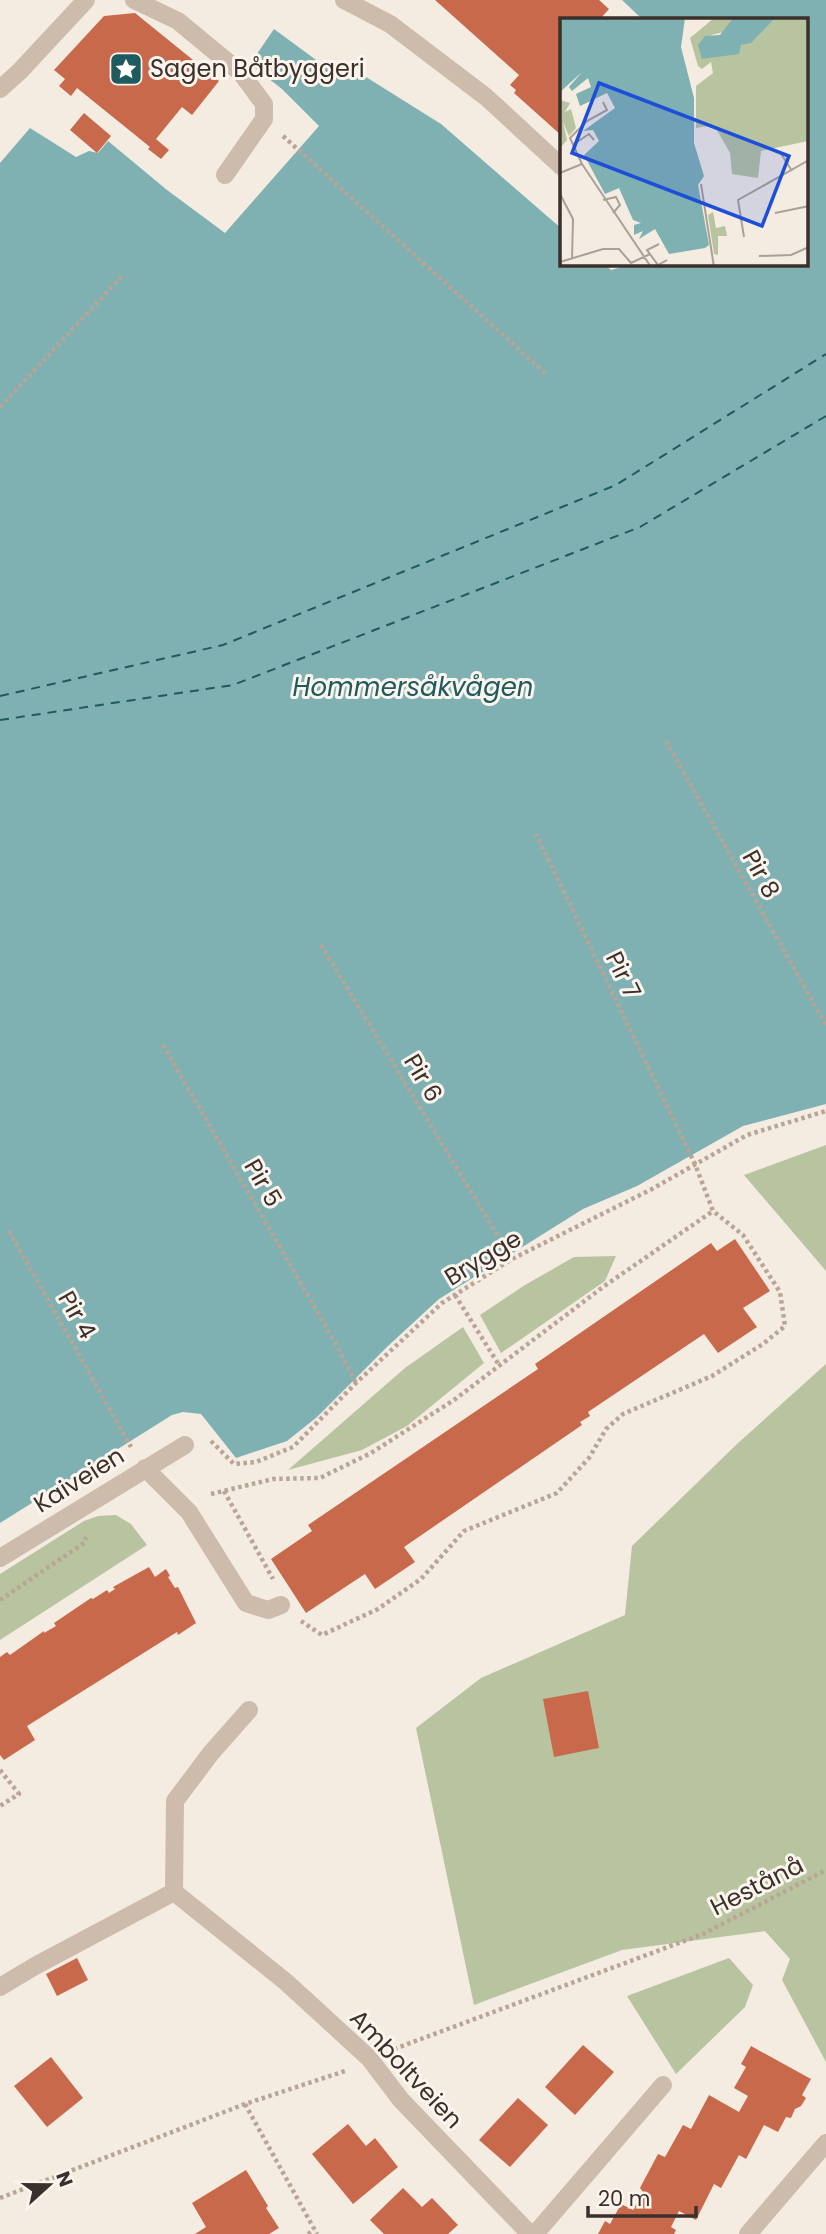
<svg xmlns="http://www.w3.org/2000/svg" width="826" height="2234" font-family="Poppins,sans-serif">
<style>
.green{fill:#b8c4a0}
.water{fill:#7fb0b2}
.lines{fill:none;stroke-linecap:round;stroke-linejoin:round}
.ferry{stroke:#1f5a5e;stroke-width:2;stroke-dasharray:9 7;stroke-linecap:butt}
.building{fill:#c8694b}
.path{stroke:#b9a596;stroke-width:4.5;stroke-dasharray:3.5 3.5;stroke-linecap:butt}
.lane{stroke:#cdbbac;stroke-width:18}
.street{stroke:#cdbbac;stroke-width:18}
.labels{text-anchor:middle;stroke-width:6;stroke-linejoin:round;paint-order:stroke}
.poi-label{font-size:24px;fill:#3b302b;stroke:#fbf5ee;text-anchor:start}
.street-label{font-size:24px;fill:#3b302b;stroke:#fbf5ee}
.water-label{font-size:26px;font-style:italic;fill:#1f5a5e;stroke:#fbf5ee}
.inset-river{fill:none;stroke:#7fb0b2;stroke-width:3.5}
.inset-road{fill:none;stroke:#aaa098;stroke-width:2}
.view{fill:#1d4ed8;fill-opacity:0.15;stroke:#1d4ed8;stroke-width:3.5}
.inset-edge{fill:none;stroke:#3b302b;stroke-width:3.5}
</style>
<rect width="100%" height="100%" fill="#f4ebe1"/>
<path class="green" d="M826 1145V1271L744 1175Z
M616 1256 605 1281 501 1353 480 1315 525 1285 574 1257Z
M463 1327 484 1363 407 1426 362 1450 288 1470 405 1368Z
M826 1364V2062L782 1980 790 1959 765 1931 622 1950 474 2005 416 1728 481 1678 625 1615 632 1546 737 1444Z
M116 1515 131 1524 147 1545 0 1640V1574L84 1521 98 1516Z
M729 1958 753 1985 745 2007 676 2074 627 1996Z"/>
<path class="water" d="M622 0H826V1104L743 1126 637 1186 583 1209 439 1299 388 1346 317 1417 287 1441 236 1458 201 1414 183 1412 172 1415 0 1523V163L30 128 76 157 89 151 98 153 108 141 167 190 225 233 319 126 282 89 250 64 274 29 342 79 366 77 441 124 562 229V264H604L611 270 633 264H807V19H642Z"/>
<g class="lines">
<path class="ferry" d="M0 696 223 645 616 485 826 354
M0 720 233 685 640 527 826 416"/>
</g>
<path class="building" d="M435 0H599L609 9 600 19H562V136L514 93 516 90 510 85 519 75Z
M135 13 219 81 192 115 182 107 156 139 169 150 161 159 148 149 150 147 77 88 71 96 59 86 65 79 54 70 104 16Z
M84 113 111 136 97 153 70 130Z
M735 1239 770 1291 743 1308 757 1327 718 1353 704 1334 588 1412 590 1416 580 1422 582 1425 404 1547 415 1562 375 1589 365 1574 306 1613 271 1559 312 1531 308 1525 538 1369 535 1364 711 1243 717 1251Z
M149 1567 155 1577 166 1569 170 1576 168 1577 175 1588 178 1587 196 1623 178 1635 177 1632 27 1726 35 1740 4 1760 0 1755V1657L7 1652 10 1655 44 1631V1633L56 1626 54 1623 91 1598 93 1599 107 1590 109 1593 115 1589 113 1587Z
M588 1691 599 1748 554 1757 543 1699Z
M77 1958 88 1980 57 1996 46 1974Z
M583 2045 614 2072 575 2115 545 2087Z
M751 2046 811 2079 802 2095 806 2098 801 2106 795 2109 791 2118 786 2117 778 2132 764 2125 746 2159 739 2155 721 2188 714 2184 696 2220 679 2211 671 2227 676 2230 674 2234H598L605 2221 610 2224 621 2204 633 2210 643 2192 640 2188 658 2154 665 2157 683 2125 691 2129 709 2095 739 2112 748 2096 734 2088 746 2067 741 2064Z
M51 2057 83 2098 47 2127 14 2086Z
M518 2098 548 2125 510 2167 479 2140Z
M348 2124 366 2146 375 2138 398 2167 353 2204 312 2154Z
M246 2170 268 2206 266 2208 279 2228 269 2234H195L206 2227 192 2203Z
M403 2188 422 2207 432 2198 458 2225 448 2234H384L370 2220Z"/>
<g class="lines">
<path class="path" d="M283 136 545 373
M0 407 123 275
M666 741 826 1025
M321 945 512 1259
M163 1045 333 1339 356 1383
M9 1231 131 1447
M455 1295 499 1365
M211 1441 234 1464 256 1462 293 1447 356 1383 442 1303 512 1259 652 1189 747 1135 826 1111
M224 1491 273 1579
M211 1494 273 1479 320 1478 371 1453 454 1400 603 1287 713 1211
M0 1600 84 1543 86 1537
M301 1621 322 1635 378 1609 421 1579 464 1531 557 1493 589 1458 606 1429 623 1414 712 1376 763 1344 785 1326 780 1292 743 1235 713 1211 695 1164 536 834
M0 1770 19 1794 0 1806
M394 2049 703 1934 826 1870
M245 2104 317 2234
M0 2198 245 2104 345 2071
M308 2234 314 2230"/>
<path class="lane" d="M134 0 178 21 241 73 264 104V119L225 175
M344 0 390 24 486 97 562 167
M0 89 20 71 86 0
M145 1468 189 1512 246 1603 268 1610 281 1605"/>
<path class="street" d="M0 1558 185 1445
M174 1892 175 1801 211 1753 249 1710
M0 1987 35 1966 174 1892 286 1982 369 2058 401 2100 530 2234
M535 2234 663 2085
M748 2234 826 2143"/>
</g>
<defs>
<symbol id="sight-square" viewBox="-11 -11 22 22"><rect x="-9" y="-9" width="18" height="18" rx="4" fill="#1f5a5e" stroke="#fbf5ee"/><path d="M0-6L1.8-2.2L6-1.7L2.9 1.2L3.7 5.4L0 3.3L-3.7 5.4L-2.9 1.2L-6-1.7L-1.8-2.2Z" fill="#fff"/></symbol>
</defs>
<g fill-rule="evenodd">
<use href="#sight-square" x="107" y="50" width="38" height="38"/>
</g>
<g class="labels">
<g class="poi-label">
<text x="150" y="77">Sagen Båtbyggeri</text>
</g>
<g class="street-label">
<text transform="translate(761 874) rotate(61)" y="8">Pir 8</text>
<text transform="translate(623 975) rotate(64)" y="8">Pir 7</text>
<text transform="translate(423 1078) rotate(59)" y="8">Pir 6</text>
<text transform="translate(263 1183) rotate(60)" y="8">Pir 5</text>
<text transform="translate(483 1258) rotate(-31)" y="8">Brygge</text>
<text transform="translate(77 1315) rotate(60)" y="8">Pir 4</text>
<text transform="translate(79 1480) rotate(-32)" y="8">Kaiveien</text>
<text transform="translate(757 1886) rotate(-27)" y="8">Hestånå</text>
<text transform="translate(406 2069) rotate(47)" y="8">Amboltveien</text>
</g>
<g class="water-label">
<text x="413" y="696">Hommersåkvågen</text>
</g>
</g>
<g transform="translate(560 18)">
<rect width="248" height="248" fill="#f4ebe1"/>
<path d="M154 0H173L164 14 151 17 159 38 196 20 211 0H248V123L201 133 198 160 172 156 170 135 154 107 136 110V68L153 55 151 44 142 51 138 48 130 20ZM0 82 10 85 5 94 11 91 16 110 9 118 3 104 7 122 0 130ZM153 194 156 210 165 208 167 218H158V237L154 236 148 197Z" fill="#b8c4a0"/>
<path d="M0 0H125L121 29 134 80V125L144 158 138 167 149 227 145 230 109 236 95 211 79 221 83 213 74 217V207L81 205 73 202 59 170 45 176 24 137 39 123 33 112 23 113 55 90 47 75 20 88 16 76 31 69 28 60 12 73 9 69 22 54 0 74ZM173 0H215L191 25 181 27 179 36 142 41 138 27 145 18 160 17Z" fill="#7fb0b2"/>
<path class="inset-river" d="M46 0 62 41 73 98 67 185M61 0 78 98V138L71 168"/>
<path class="inset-road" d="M14 126 29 116 34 122M220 134 232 153M22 146 91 249M0 155 22 146 10 120 27 103 47 92 43 84M141 166 154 249M0 176 13 201 12 241M43 182 56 179 60 187 53 195M215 195 249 188M184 219 178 182 249 142M99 226 87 232 98 247 107 242M199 238 231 237 249 229M0 244 43 231H59L71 245 90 236"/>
<path class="view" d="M39 65 229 138 202 208 12 135Z"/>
<rect width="248" height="248" class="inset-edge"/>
</g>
<g transform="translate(49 2185) rotate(69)" stroke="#fbf5ee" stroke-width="5" paint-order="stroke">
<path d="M0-5L12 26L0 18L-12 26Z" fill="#3b302b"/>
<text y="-10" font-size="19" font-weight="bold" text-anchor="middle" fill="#3b302b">N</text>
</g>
<path d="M588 2206v10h108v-10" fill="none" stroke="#3b302b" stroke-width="3.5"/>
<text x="598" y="2206" font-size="21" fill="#3b302b" stroke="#fbf5ee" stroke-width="5" paint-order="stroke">20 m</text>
</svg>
